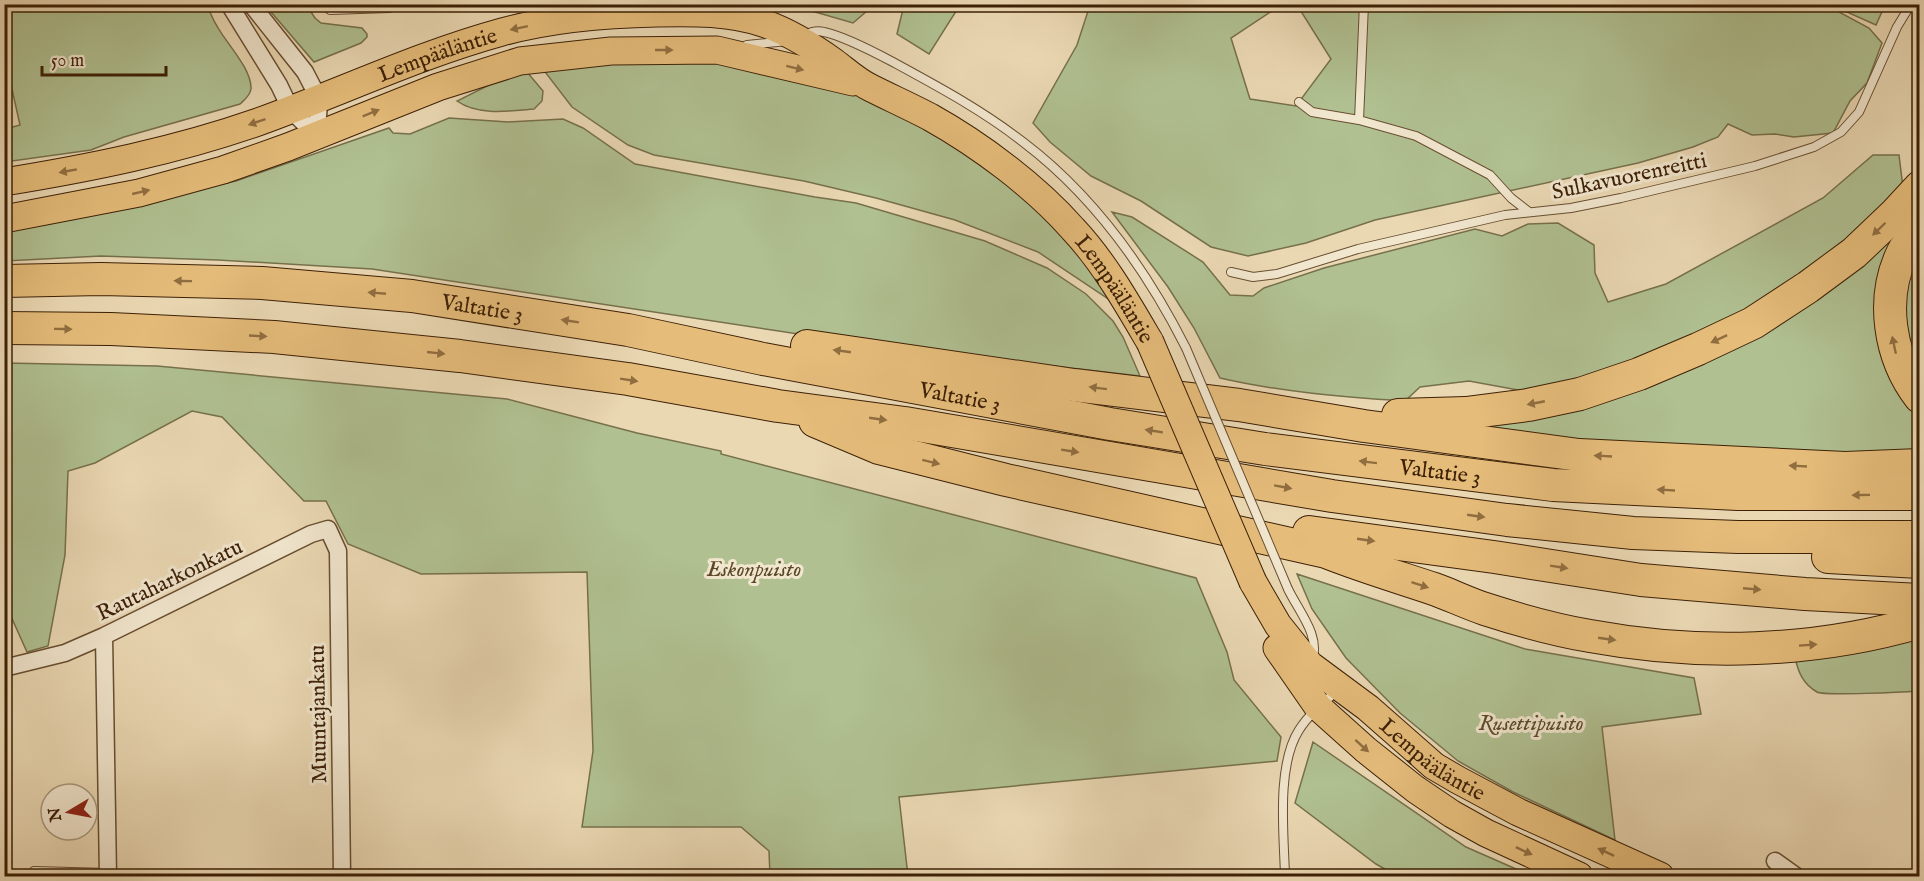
<svg xmlns="http://www.w3.org/2000/svg" width="1924" height="881" font-family="'IM FELL English',serif">
<style>
.green{fill:#b0c091;stroke:#76704c;stroke-width:1.5}
.lines{fill:none;stroke-linecap:round;stroke-linejoin:round}
.lane-casing{stroke:#684e31;stroke-width:10}
.street-casing{stroke:#684e31;stroke-width:19}
.primary-casing{stroke:#3d2006;stroke-width:29}
.highway-casing{stroke:#3d2006;stroke-width:34}
.lane{stroke:#f1e6ce;stroke-width:8}
.street{stroke:#f1e6ce;stroke-width:16}
.primary{stroke:#e5bc7a;stroke-width:27}
.highway{stroke:#e5bc7a;stroke-width:32}
.lane-bridge-casing{stroke:#684e31;stroke-width:10;stroke-linecap:butt}
.primary-bridge-casing{stroke:#3d2006;stroke-width:29;stroke-linecap:butt}
.lane-bridge{stroke:#f1e6ce;stroke-width:8}
.primary-bridge{stroke:#e5bc7a;stroke-width:27}
.oneway{fill:#916e40}
.labels{text-anchor:middle;stroke-width:6;stroke-linejoin:round;paint-order:stroke}
.street-label{font-size:22px;fill:#3d2006;stroke:#f1e6ce}
.park-label{font-size:22px;font-style:italic;fill:#5a4829;stroke:#f1e6ce}
</style>
<rect width="100%" height="100%" fill="#ead8b3"/>
<filter id="stains"><feTurbulence type="fractalNoise" baseFrequency=".00333" numOctaves="4"/><feColorMatrix values="0 0 0 0 .2 0 0 0 0 .09 0 0 0 0 .02 0 0 0 .5 -.17"/></filter>
<radialGradient id="worn" r=".72"><stop offset=".6" stop-color="#630" stop-opacity="0"/><stop offset="1" stop-color="#630" stop-opacity=".3"/></radialGradient>
<path class="green" d="M12 5H207C210 12 213 20 217 26 226 43 252 69 251 89 250 96 245 99 240 104L124 137 91 150 5 162V129L20 125 5 58V6Z
M265 5H303L306 10 309 9 315 18 321 23 362 28 367 34V37L361 43 314 62Z
M791 5H870L868 10 853 23Z
M904 5V4L960 5 929 54 897 34Z
M1090 5H1281L1231 38 1250 99 1296 106 1331 59 1297 5H1839L1837 11 1869 28 1882 43 1867 83 1850 101 1833 133 1794 137 1775 134 1752 135 1728 124 1718 137 1693 147 1638 163 1375 220 1306 243 1248 256 1211 247 1141 201 1091 176 1050 142 1033 123 1077 45Z
M1842 5V4L1885 5 1876 25 1840 9Z
M682 57 789 73 866 98 956 146 1026 198 1075 251 1113 298 1110 300 1038 252 955 220 876 198 804 181 654 155 628 145 572 107 542 68Z
M527 72 543 91 542 101 534 109C510 111 478 116 457 101L507 76Z
M449 118 508 122 563 119 583 128 635 164 815 197 856 203 985 241 1047 268 1086 294 1113 321 1123 337 1140 376 871 345 372 269 218 260 101 256 5 261V230L236 181 389 128 393 133 410 134Z
M1873 155H1899L1903 188 1850 236 1791 284 1731 320 1633 364 1563 386 1518 390 1469 381 1420 387 1405 401C1343 397 1281 392 1220 378L1194 328 1168 287 1112 212 1132 217 1203 262 1230 295 1253 296 1264 288 1324 268 1475 229 1502 236 1528 224 1558 223 1594 245 1595 273 1608 302 1666 284 1823 198Z
M1919 197V221L1895 250 1919 410V454L1834 455 1588 444 1450 422 1637 382Z
M1919 250V375L1901 329 1904 287Z
M4 363 157 366 507 399 637 433 721 451V454L1196 578 1227 652 1234 680 1281 737 1277 761 899 797 908 876H770L769 851 741 827H582L593 751 587 572 421 574 348 544 326 501H304L222 417 192 411 95 463 68 471 65 555 48 646 27 652 5 603Z
M1297 574 1525 649 1694 678 1701 714 1602 727 1615 840 1513 792 1458 761 1400 713 1346 658 1312 609Z
M1919 637V691C1905 692 1824 696 1817 692 1803 684 1798 672 1795 657L1861 652Z
M1313 742 1466 847 1532 876H1397L1376 864 1295 803Z"/>
<g class="lines">
<defs>
<path id="lane" d="M324 4 330 10 389 8 405 4
M803 36C810 32 816 30 824 32 843 36 874 52 891 61 937 86 982 110 1023 142 1093 195 1147 271 1186 348
M747 45 788 41
M1299 102 1312 112 1359 120 1416 136 1490 175 1511 198 1529 212
M1359 120 1364 4
M1231 272 1253 277 1277 274 1358 249 1505 215 1571 208 1621 198 1755 166 1814 147 1841 132 1859 112 1897 27 1911 4
M1288 589C1299 612 1321 636 1312 661
M34 871 108 873
M1285 876C1284 835 1276 766 1299 730 1309 714 1324 702 1338 690"/>
<path id="street" d="M229 4 279 85 291 110 317 136
M251 4 305 72 319 99 317 136
M104 636 108 876
M4 668 65 653 104 636 311 534 328 529 338 551 342 876
M1775 861 1796 876"/>
<g id="primary">
<path id="s1" d="M4 182C90 168 175 151 258 122 339 93 418 55 502 32 553 18 604 14 657 13 692 12 732 12 766 24 791 33 813 47 834 62 846 71 858 82 871 88 891 98 911 107 930 117 980 145 1035 186 1073 229 1104 262 1127 303 1150 342"/>
<path d="M4 219 139 193 223 170 288 147 438 87 520 61 611 51 717 50 853 82"/>
<path id="s2" d="M1253 582 1278 625 1310 665 1368 708 1434 766 1458 780 1518 812 1660 876"/>
<path d="M1277 648 1318 707 1366 750 1415 789 1452 814 1486 833 1579 876"/>
</g>
<g id="highway">
<path d="M1920 229C1914 236 1907 244 1903 252 1880 298 1889 357 1920 397"/>
<path id="s3" d="M4 281 101 279 262 283 412 296 628 330 763 359 1110 424 1265 449 1553 485 1738 494H1920"/>
<path d="M4 328 111 329 274 337 460 356 628 379 778 406 905 423 1332 496 1507 520 1633 533 1738 537H1920"/>
<path d="M807 346 1074 385 1239 405 1364 426 1579 455 1845 468 1920 465"/>
<path d="M1398 415 1466 413 1528 405 1580 394 1639 374 1698 349 1753 323 1808 287 1854 253 1895 214 1920 187"/>
<path d="M815 421 879 448 1006 480 1326 552C1361 566 1398 577 1434 589 1451 595 1467 603 1485 609 1519 620 1555 630 1590 636 1699 656 1813 653 1920 622"/>
<path d="M1309 532 1494 557 1641 580 1805 594 1920 600"/>
<path d="M1828 557 1920 562"/>
</g>
</defs>
<use href="#lane" class="lane-casing"/>
<use href="#street" class="street-casing"/>
<use href="#primary" class="primary-casing"/>
<use href="#highway" class="highway-casing"/>
<use href="#lane" class="lane"/>
<use href="#street" class="street"/>
<use href="#primary" class="primary"/>
<use href="#highway" class="highway"/>
<defs>
<path id="lane-bridge" d="M1186 348 1288 589"/>
<path id="primary-bridge" d="M1150 342 1253 582"/>
</defs>
<use href="#lane-bridge" class="lane-bridge-casing"/>
<use href="#primary-bridge" class="primary-bridge-casing"/>
<use href="#lane-bridge" class="lane-bridge"/>
<use href="#primary-bridge" class="primary-bridge"/>
</g>
<defs><path id="oneway-solid" d="M-6-.8H1V-3.2L6.5 0L1 3.2V.8H-6Z" transform="scale(1.5)"/></defs>
<g class="oneway">
<use href="#oneway-solid" transform="translate(519 28) rotate(168)"/>
<use href="#oneway-solid" transform="translate(664 50)"/>
<use href="#oneway-solid" transform="translate(795 68) rotate(14)"/>
<use href="#oneway-solid" transform="translate(371 113) rotate(-22)"/>
<use href="#oneway-solid" transform="translate(257 122) rotate(161)"/>
<use href="#oneway-solid" transform="translate(68 171) rotate(170)"/>
<use href="#oneway-solid" transform="translate(141 192) rotate(-13)"/>
<use href="#oneway-solid" transform="translate(1879 229) rotate(136)"/>
<use href="#oneway-solid" transform="translate(183 281) rotate(-179)"/>
<use href="#oneway-solid" transform="translate(377 293) rotate(-175)"/>
<use href="#oneway-solid" transform="translate(570 321) rotate(-171)"/>
<use href="#oneway-solid" transform="translate(63 329) rotate(1)"/>
<use href="#oneway-solid" transform="translate(258 336) rotate(3)"/>
<use href="#oneway-solid" transform="translate(1719 339) rotate(155)"/>
<use href="#oneway-solid" transform="translate(1894 345) rotate(-102)"/>
<use href="#oneway-solid" transform="translate(842 351) rotate(-172)"/>
<use href="#oneway-solid" transform="translate(436 353) rotate(6)"/>
<use href="#oneway-solid" transform="translate(629 380) rotate(9)"/>
<use href="#oneway-solid" transform="translate(1098 388) rotate(-173)"/>
<use href="#oneway-solid" transform="translate(1536 403) rotate(169)"/>
<use href="#oneway-solid" transform="translate(878 419) rotate(8)"/>
<use href="#oneway-solid" transform="translate(1154 431) rotate(-171)"/>
<use href="#oneway-solid" transform="translate(1070 451) rotate(9)"/>
<use href="#oneway-solid" transform="translate(1603 456) rotate(-177)"/>
<use href="#oneway-solid" transform="translate(931 462) rotate(14)"/>
<use href="#oneway-solid" transform="translate(1368 462) rotate(-173)"/>
<use href="#oneway-solid" transform="translate(1798 466) rotate(-177)"/>
<use href="#oneway-solid" transform="translate(1283 487) rotate(10)"/>
<use href="#oneway-solid" transform="translate(1666 490) rotate(-177)"/>
<use href="#oneway-solid" transform="translate(1861 495) rotate(179)"/>
<use href="#oneway-solid" transform="translate(1476 516) rotate(8)"/>
<use href="#oneway-solid" transform="translate(1366 540) rotate(8)"/>
<use href="#oneway-solid" transform="translate(1559 567) rotate(9)"/>
<use href="#oneway-solid" transform="translate(1420 585) rotate(18)"/>
<use href="#oneway-solid" transform="translate(1752 589) rotate(5)"/>
<use href="#oneway-solid" transform="translate(1607 639) rotate(8)"/>
<use href="#oneway-solid" transform="translate(1808 645) rotate(-4)"/>
<use href="#oneway-solid" transform="translate(1362 746) rotate(42)"/>
<use href="#oneway-solid" transform="translate(1524 851) rotate(25)"/>
<use href="#oneway-solid" transform="translate(1606 852) rotate(-155)"/>
</g>
<g class="labels">
<g class="street-label">
<text dy="8" stroke="none"><textPath href="#s1" startOffset="453">Lempääläntie</textPath></text>
<text transform="translate(1629 175) rotate(-12)" y="8">Sulkavuorenreitti</text>
<text dy="8" stroke="none"><textPath href="#s1" startOffset="1233">Lempääläntie</textPath></text>
<text dy="8" stroke="none"><textPath href="#s3" startOffset="480">Valtatie 3</textPath></text>
<text dy="8" stroke="none"><textPath href="#s3" startOffset="966">Valtatie 3</textPath></text>
<text dy="8" stroke="none"><textPath href="#s3" startOffset="1452">Valtatie 3</textPath></text>
<text transform="translate(169 579) rotate(-26)" y="8">Rautaharkonkatu</text>
<text transform="translate(317 714) rotate(-91)" y="8">Muuntajankatu</text>
<text dy="8" stroke="none"><textPath href="#s2" startOffset="256">Lempääläntie</textPath></text>
</g>
<g class="park-label">
<text x="754" y="576">Eskonpuisto</text>
<text x="1531" y="730">Rusettipuisto</text>
</g>
</g>
<rect width="1924" height="881" fill="none" stroke="#ead8b3" stroke-width="24"/>
<rect x="6" y="6" width="1912" height="869" fill="none" stroke="#3d2006" stroke-width="3"/>
<rect x="12" y="12" width="1900" height="857" fill="none" stroke="#3d2006" stroke-width="1.5"/>
<g transform="translate(69 812) rotate(260)"><circle r="28" fill="#f1e6ce" stroke="#a9977e" stroke-width="1.5"/>
<path d="M0-4.5L10 22L0 15L-10 22Z" fill="#8f2418"/>
<text y="-9" font-size="16" font-weight="bold" text-anchor="middle" fill="#3d2006">N</text>
</g>
<path d="M42 66v9h124v-9" fill="none" stroke="#3d2006" stroke-width="3"/>
<text x="51" y="66" font-size="18" fill="#3d2006" stroke="#f1e6ce" stroke-width="4.5" paint-order="stroke">50 m</text>
<rect width="100%" height="100%" filter="url(#stains)"/>
<rect width="100%" height="100%" fill="url(#worn)"/>
</svg>
